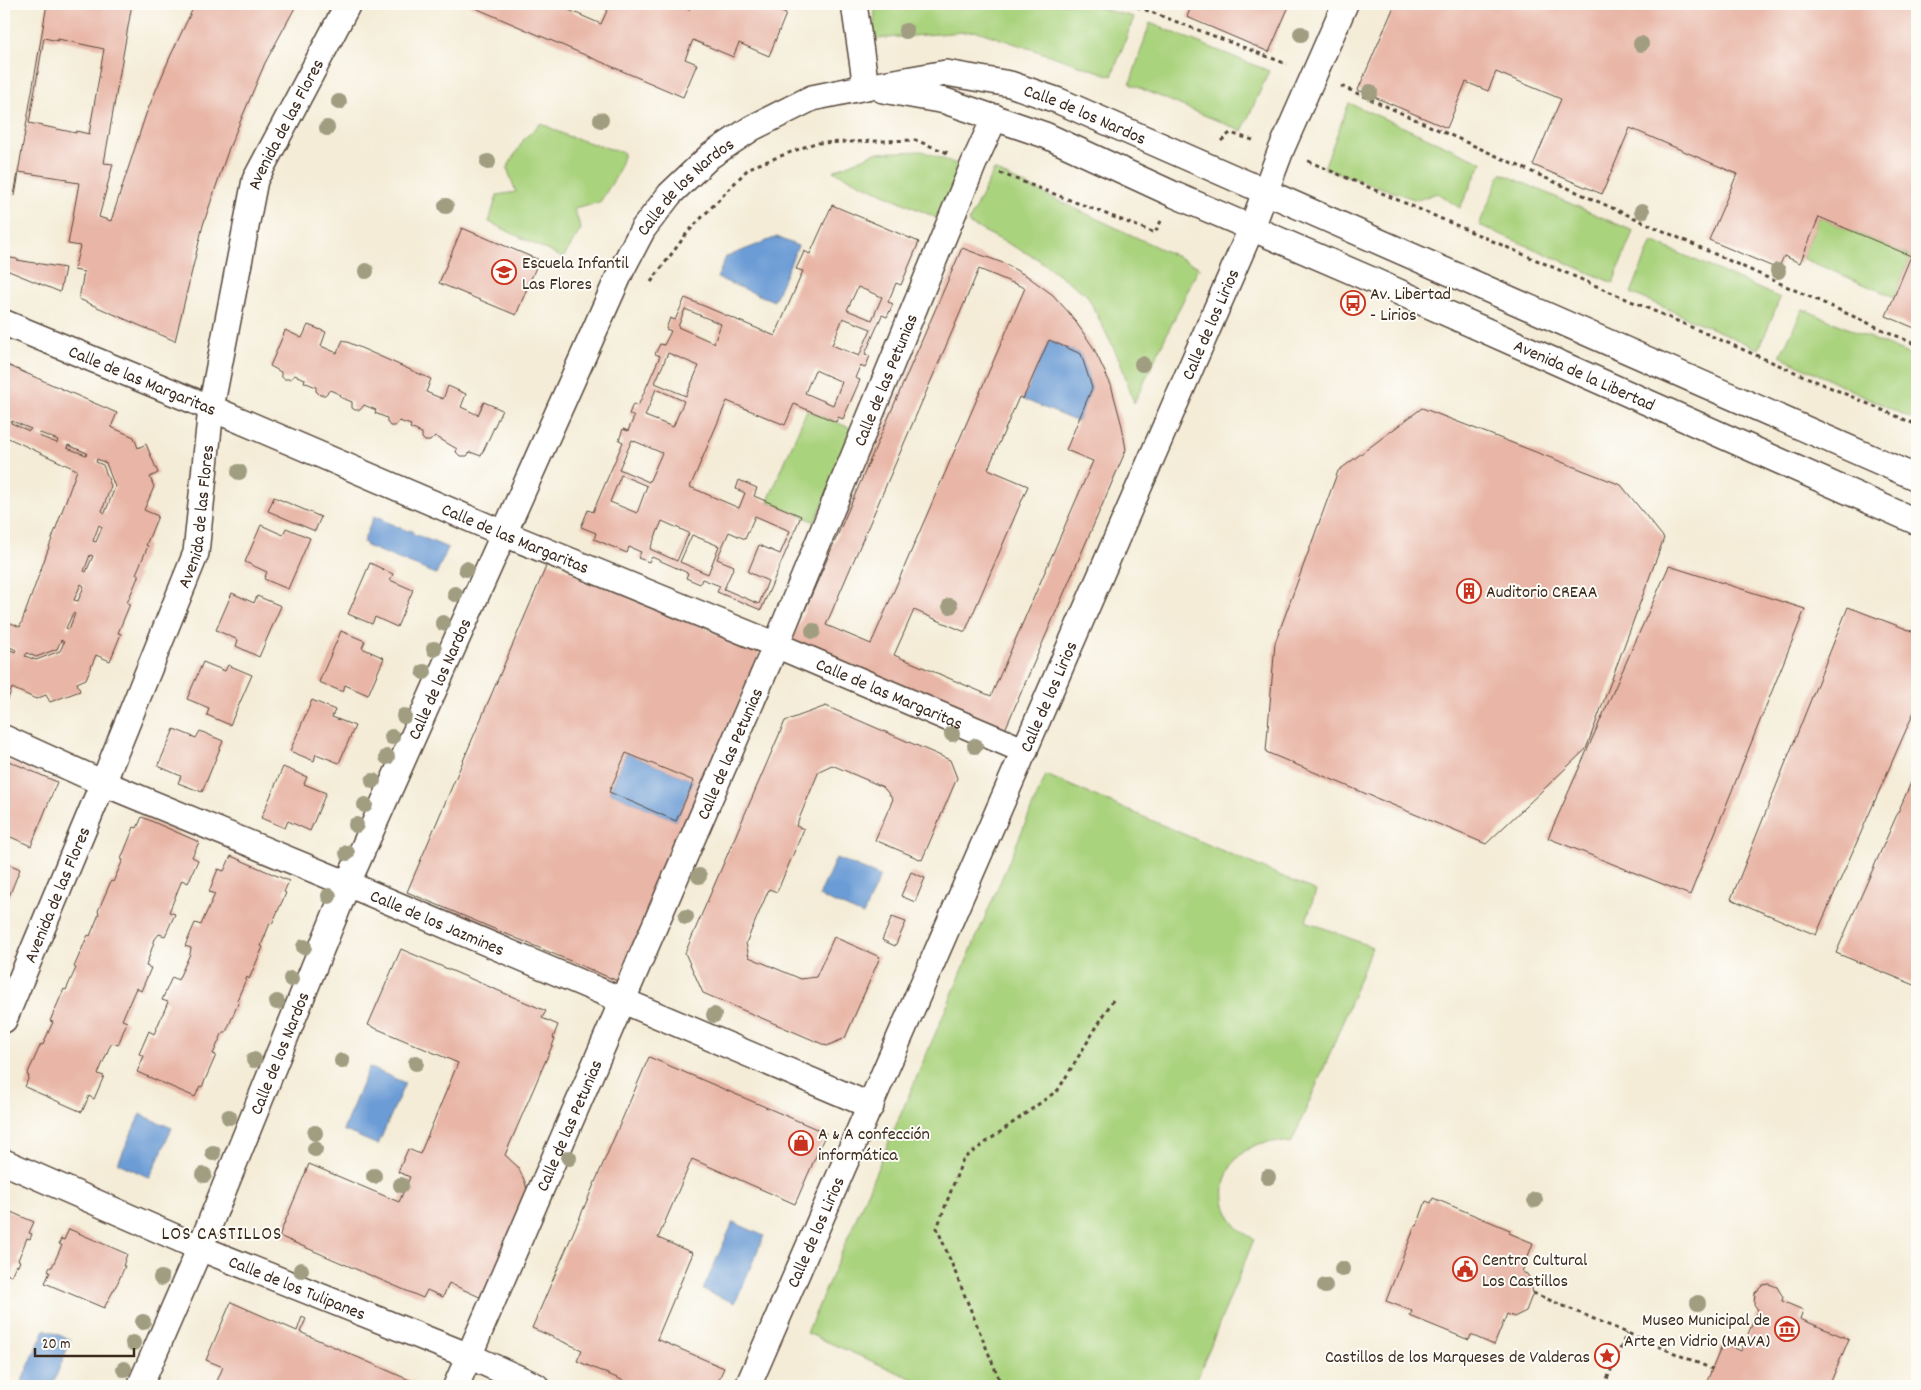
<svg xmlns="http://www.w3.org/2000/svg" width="1921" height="1390" font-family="Dekko,sans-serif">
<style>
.green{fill:#aad37e;stroke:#727e4e}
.water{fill:#6c9cd5;stroke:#54637a}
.building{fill:#e8b5a6;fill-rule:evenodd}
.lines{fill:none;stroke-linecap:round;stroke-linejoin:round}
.street-casing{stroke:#57473a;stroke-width:28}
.path{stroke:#57473a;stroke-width:3;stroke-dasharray:4 4;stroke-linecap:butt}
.street{stroke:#fff;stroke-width:25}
.tree{fill:#a09d81}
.labels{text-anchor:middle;stroke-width:4;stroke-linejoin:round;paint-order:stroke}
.street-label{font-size:18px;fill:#3b2a1e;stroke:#fdfcf7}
.poi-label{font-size:18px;fill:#3b2a1e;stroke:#fdfcf7;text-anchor:start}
.neighbourhood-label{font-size:19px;letter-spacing:1px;fill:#3b2a1e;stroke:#fdfcf7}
</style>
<rect width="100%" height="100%" fill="#fdfcf7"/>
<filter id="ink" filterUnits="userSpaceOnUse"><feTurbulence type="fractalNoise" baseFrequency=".02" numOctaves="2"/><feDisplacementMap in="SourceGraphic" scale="10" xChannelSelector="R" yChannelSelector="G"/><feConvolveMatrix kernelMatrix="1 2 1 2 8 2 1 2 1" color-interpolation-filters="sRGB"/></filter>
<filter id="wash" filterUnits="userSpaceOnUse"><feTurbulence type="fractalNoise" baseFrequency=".0096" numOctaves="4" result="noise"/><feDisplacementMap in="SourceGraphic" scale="20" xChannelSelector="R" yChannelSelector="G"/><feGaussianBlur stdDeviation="1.12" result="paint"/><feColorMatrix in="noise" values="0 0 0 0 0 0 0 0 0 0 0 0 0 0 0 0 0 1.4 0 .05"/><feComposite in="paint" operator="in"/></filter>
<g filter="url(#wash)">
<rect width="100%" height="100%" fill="#f4ecd7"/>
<path class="green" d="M898 4H1083L1134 17 1112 76 977 31 873 39 875 9Z
M1150 23 1269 71 1242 131 1130 84Z
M1349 103 1482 162 1460 208 1437 193 1417 200 1324 168Z
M541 123 567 136 624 153 617 175 600 202 574 208 581 229 563 258 489 222 497 195 516 192 507 168 524 139Z
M922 151 962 166 939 219 833 171 875 153Z
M994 170 1199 267 1134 403 1120 361 1087 295 1036 258 968 223Z
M1501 173 1633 231 1613 283 1479 225Z
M1819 217 1911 256 1894 297 1802 258Z
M1652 241 1780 298 1759 349 1631 293Z
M1803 309 1917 358V421L1780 356Z
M807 410 855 430 815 522 768 501Z
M1046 775 1316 891 1306 921 1372 947 1329 1056 1291 1144C1228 1127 1196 1210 1254 1239L1194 1386H929L807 1333Z"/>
<path class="water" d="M777 237 798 246 774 301 717 278 726 257Z
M1049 340 1081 354 1092 388 1078 422 1023 399Z
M374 516 378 518 379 517 382 518V520L408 531 409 530 413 531 412 533 448 548 436 574 366 546 367 544 363 542Z
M626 753 694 781 676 821 609 792Z
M836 858 880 876 863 915 819 896Z
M369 1067 405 1083 378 1145 343 1130Z
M140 1114 172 1128 150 1178 118 1163Z
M733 1222 764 1236 735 1303 703 1290Z
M45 1329 71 1340 52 1386H23L20 1385Z"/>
<g id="blocks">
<path class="building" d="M47 4H132L104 163 113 164 99 217 111 221 146 114 170 57 195 4H297L265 63 229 148 203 225 175 341 79 299 84 272 74 270 80 246 68 244 79 183 66 181 67 179 19 172 15 196H14ZM44 38 58 41V39L104 49 89 134 76 131V133L29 123Z
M466 4H555L601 24 610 4H676L689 10 692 4H762L786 14 769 56 739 43 733 57 693 40 685 59 697 64 683 97Z
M1192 4H1290L1269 52 1187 17Z
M1395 4H1917V329L1886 316 1911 256 1819 217 1800 263 1784 256 1778 269 1709 240 1737 174 1630 128 1602 194 1533 165 1561 99 1496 72 1488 91 1466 82 1447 128 1358 90Z
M832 205 919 242 901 285 896 283 888 302 893 304 887 317 882 315 865 354 870 356 865 368 860 366 855 378 860 380 843 419 838 417 836 422 794 404 785 425 727 401 690 487 739 508 745 493 736 489 739 480 757 488 754 496 801 516 761 610 717 592 720 586 702 579 700 584 686 578 688 573 652 557 649 562 638 558 641 552 629 547 627 553 594 539 596 533 581 527 588 510 593 512 623 442 619 440 623 429 628 431 634 417 629 414 633 404 638 406 660 356 655 354 660 344 664 345 671 331 666 329 670 318 675 320 685 298 775 336 803 271 796 269 803 254 804 251 810 254ZM858 287 882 297 872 320 847 310ZM685 309 721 324 714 343 678 327ZM843 318 871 329 859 356 832 345ZM668 353 699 366 686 396 655 383ZM815 370 842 382 833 405 805 393ZM656 389 684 401 673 427 645 416ZM632 440 662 453 649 482 619 469ZM621 475 647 486 637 513 610 502ZM755 516 790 531 780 554 759 545 748 572 768 581 759 604 724 589 734 566 717 559 729 532 745 539ZM662 521 689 533 677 561 650 549ZM692 535 719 546 708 574 680 562Z
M462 228 539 260 516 315 439 283Z
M962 248 1003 263 1027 276 1053 295 1071 315 1093 347 1111 385 1122 426 1126 450 1004 732 792 640ZM979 269 1025 288 871 644 826 625ZM1049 340 1081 354 1092 388 1066 450 1093 461 991 696 894 655 914 610 965 632 1028 486 988 469 1019 397 1023 399Z
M4 257 17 259V260L65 268 60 292 4 269Z
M308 325 326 332 321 346 337 353 343 340 431 379 426 392 443 399 448 386 466 394 461 407 478 415 484 402 502 410 481 456 470 452 467 456H460L456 452 457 449 435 436 430 441H425L422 438V433L410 428 411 425 399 421 395 426H390L387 422V418L375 413 376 410 364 405 360 410H355L352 408V402L340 397 341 395 330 390 325 395H320L316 391V387L304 382 305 379 294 375 291 379H284L281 376V372L270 366 285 331V330L302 338Z
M5 364 117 413 111 427 134 437 138 448 146 444 158 473 150 477 154 487 144 510 158 516 146 545 148 546 136 574 139 575 127 603 130 604 118 633 121 634 110 661 96 655 86 679 77 683 80 691 50 702 46 695 36 699 12 688 7 702 4 701V647L15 652 16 650 4 644V620L20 627 77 470 4 436ZM12 421 31 429 29 431 11 423ZM40 433 58 440 57 443 39 436ZM68 445 87 453 86 455 67 448ZM97 459 106 463 115 487 105 513 102 511 111 486 103 465 96 462ZM99 525 102 527 96 542 93 541ZM90 555 93 556 86 572 84 571ZM81 584 84 586 78 601 74 600ZM73 613 75 614 69 629 66 628ZM61 640 64 642 60 651 36 660 25 656 27 653 36 657 57 649Z
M1422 408 1621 485 1664 538 1586 749 1486 844 1266 752 1275 643 1338 471Z
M274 497 321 517 315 531 268 511Z
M261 525 283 535 286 528 310 538 288 589 264 579 267 572 245 562Z
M548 562 760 652 620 982 407 892ZM626 753 694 781 676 821 609 792Z
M370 563 393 574 390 580 413 590 397 627 375 617 372 624 348 614Z
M1669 566 1805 609 1690 895 1548 838Z
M232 593 254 603 257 596 281 606 259 657 236 646 238 640 216 630Z
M1848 607 1917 633V705L1816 935 1731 899Z
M341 631 365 641 362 648 384 658 368 695 345 685 343 692 319 682Z
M203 662 225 671 228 665 252 675 230 725 207 715 209 708 187 699Z
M312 700 335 710 332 717 355 726 339 763 316 754 314 761 290 751Z
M826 706 950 760 957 778 922 860 875 840 893 799 883 787 832 765 819 771 796 826 804 829 777 892 769 889 746 943 749 957 801 979 816 977 834 937 880 957 845 1038 827 1046 703 993 685 953 785 721Z
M174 729 196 738 200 731 223 741 202 792 178 783 181 776 158 766Z
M4 759 57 782 31 846 4 834Z
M283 767 307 777 304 784 326 793 310 831 288 821 285 828 261 818Z
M1917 769V986L1836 953Z
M142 817 199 842 192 857 198 860 188 883 182 880 169 912 175 914 165 936 159 934 155 939 146 966 151 968 141 991 136 988 122 1020 127 1022 118 1045 112 1043 109 1048 98 1074 104 1076 94 1099 89 1096 82 1112 25 1087 29 1076 27 1075 41 1044 43 1045 48 1033 53 1022 50 1021 64 989 66 990 76 968 74 967 87 937 88 935 90 936 99 914 98 911 111 881 113 882 123 860 121 859 134 827 137 828Z
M231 856 289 881 284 892 286 893 272 924 270 923 261 946 263 947 249 979 247 977 237 1000 239 1001 227 1030 226 1032H223L213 1054 216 1055 202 1087 200 1086 195 1097 137 1072 144 1056 139 1054 149 1031 154 1034 168 1002 162 1000 172 977 178 980 190 954 191 948 185 946 195 923 201 925 203 920 215 894 209 892 218 869 224 871Z
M4 862 20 869 4 909Z
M911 872 925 878 915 902 901 896Z
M892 917 906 922 895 946 882 940Z
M401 949 546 1011 542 1018 558 1025 553 1038 555 1039 505 1155 518 1167 525 1182 527 1190 484 1299 449 1283 443 1297 427 1290 423 1298 279 1236 309 1164 399 1202 410 1177 398 1172 408 1149 420 1154 458 1063 368 1025Z
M649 1057 826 1133 795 1204 692 1159 658 1238 693 1253 657 1339 724 1368 716 1386H636L577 1361 582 1350 532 1328Z
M1433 1198 1510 1230 1509 1233 1533 1243 1522 1272 1527 1274 1530 1279 1533 1293 1526 1311 1514 1317 1507 1314 1494 1345 1471 1335 1469 1340 1410 1316 1412 1311 1386 1301 1415 1226H1417L1426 1201 1431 1203Z
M4 1209 34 1222 29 1233 32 1234 30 1239 27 1238 18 1260 20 1261 18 1266 16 1265 11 1276 4 1273Z
M69 1229 127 1254 123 1266H125L118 1282 104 1308 45 1283 50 1272 48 1271 50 1267H52L62 1245 59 1244 61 1239 64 1240Z
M1769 1284 1777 1287 1783 1297 1782 1301 1803 1310 1800 1319 1849 1339 1829 1386H1705L1723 1343 1741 1351 1758 1310 1754 1304 1755 1293 1763 1285Z
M231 1302 297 1331 302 1317 306 1319 300 1332 423 1386H215L223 1367 206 1360Z"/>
</g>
</g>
<g filter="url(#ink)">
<use href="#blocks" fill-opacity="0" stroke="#57473a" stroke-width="1"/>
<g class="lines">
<defs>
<g id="street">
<path d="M854 4 866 87"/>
<path id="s1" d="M883 90 945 101 1045 135 1175 195 1365 277 1917 522"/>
<path id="s2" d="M5 323 211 408 505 534 776 645 1025 751"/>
<path id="s3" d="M4 738 103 783 348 884 871 1106"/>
<path id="s4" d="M4 1020 103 783 196 553 211 408 255 180 348 4"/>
<path id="s5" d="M4 1162 200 1248 469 1356 536 1386"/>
<path id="s6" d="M140 1386 200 1248 350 878 622 269 643 229 670 194 710 156 752 128 812 98 866 87 946 73 1010 84 1059 101 1917 478"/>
<path id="s7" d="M456 1386 776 645 974 163 995 117"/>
<path id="s8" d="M748 1386 1252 227 1281 150 1345 4"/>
</g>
</defs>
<use href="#street" class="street-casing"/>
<path class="path" d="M1130 4 1287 64
M4 23 7 4
M1341 86 1917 345
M1221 141 1230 133 1253 140
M1308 161 1917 425
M1000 173 1155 233 1161 221
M651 282 687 233 749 168 815 143 915 140 948 153
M1533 1293 1712 1369
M1002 1386 937 1228 963 1159 1058 1090 1113 1000
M1604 1386 1627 1333"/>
<use href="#street" class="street"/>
</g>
<g class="tree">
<circle cx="906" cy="31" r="8"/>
<circle cx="1301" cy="34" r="8"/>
<circle cx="1641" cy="44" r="8"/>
<circle cx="1370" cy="92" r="8"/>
<circle cx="339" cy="102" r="8"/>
<circle cx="601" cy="120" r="8"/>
<circle cx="327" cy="128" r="8"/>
<circle cx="488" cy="162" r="8"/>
<circle cx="446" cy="206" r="8"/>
<circle cx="1642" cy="211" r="8"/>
<circle cx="366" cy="271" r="8"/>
<circle cx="1778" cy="271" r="8"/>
<circle cx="1142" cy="364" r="8"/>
<circle cx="239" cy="472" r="8"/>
<circle cx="466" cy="569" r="8"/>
<circle cx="455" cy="594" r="8"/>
<circle cx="950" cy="606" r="8"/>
<circle cx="443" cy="623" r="8"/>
<circle cx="813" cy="631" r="8"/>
<circle cx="434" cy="649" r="8"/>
<circle cx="424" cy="672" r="8"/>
<circle cx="404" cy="716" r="8"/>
<circle cx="952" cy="734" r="8"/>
<circle cx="392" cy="737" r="8"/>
<circle cx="975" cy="746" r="8"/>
<circle cx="387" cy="757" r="8"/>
<circle cx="373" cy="781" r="8"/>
<circle cx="365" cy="805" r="8"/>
<circle cx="356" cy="825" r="8"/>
<circle cx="347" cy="853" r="8"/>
<circle cx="699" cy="876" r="8"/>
<circle cx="329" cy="896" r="8"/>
<circle cx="686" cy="917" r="8"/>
<circle cx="304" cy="947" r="8"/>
<circle cx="291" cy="979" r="8"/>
<circle cx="277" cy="1002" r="8"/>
<circle cx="714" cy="1015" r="8"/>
<circle cx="254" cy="1060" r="8"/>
<circle cx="342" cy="1061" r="8"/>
<circle cx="416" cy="1063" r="8"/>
<circle cx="229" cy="1117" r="8"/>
<circle cx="315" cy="1133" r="8"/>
<circle cx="315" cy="1149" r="8"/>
<circle cx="213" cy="1153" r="8"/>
<circle cx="569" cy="1158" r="8"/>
<circle cx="204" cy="1175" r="8"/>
<circle cx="374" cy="1176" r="8"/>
<circle cx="1268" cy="1177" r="8"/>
<circle cx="401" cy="1185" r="8"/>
<circle cx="1535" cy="1200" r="8"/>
<circle cx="1342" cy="1269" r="8"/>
<circle cx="301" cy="1270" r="8"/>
<circle cx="161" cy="1278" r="8"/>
<circle cx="1325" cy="1286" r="8"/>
<circle cx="1698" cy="1303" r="8"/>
<circle cx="143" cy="1322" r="8"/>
<circle cx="133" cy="1343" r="8"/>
<circle cx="124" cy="1369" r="8"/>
</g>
</g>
<defs>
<symbol id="school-ring" viewBox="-11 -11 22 22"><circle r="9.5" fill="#fdfcf7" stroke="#c8321e" stroke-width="1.5"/><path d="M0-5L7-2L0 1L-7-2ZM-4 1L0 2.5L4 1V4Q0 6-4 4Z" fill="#c8321e"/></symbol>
<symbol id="bus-ring" viewBox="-11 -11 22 22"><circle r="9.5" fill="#fdfcf7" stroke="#c8321e" stroke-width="1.5"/><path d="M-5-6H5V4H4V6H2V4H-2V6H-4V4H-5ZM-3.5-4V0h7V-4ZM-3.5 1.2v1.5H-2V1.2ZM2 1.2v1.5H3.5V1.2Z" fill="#c8321e"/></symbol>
<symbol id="building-ring" viewBox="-11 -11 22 22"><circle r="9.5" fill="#fdfcf7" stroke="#c8321e" stroke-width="1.5"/><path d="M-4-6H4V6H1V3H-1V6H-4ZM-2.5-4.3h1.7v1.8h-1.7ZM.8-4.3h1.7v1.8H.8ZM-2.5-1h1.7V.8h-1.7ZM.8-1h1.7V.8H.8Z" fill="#c8321e"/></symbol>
<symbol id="shop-ring" viewBox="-11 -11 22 22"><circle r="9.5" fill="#fdfcf7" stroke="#c8321e" stroke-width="1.5"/><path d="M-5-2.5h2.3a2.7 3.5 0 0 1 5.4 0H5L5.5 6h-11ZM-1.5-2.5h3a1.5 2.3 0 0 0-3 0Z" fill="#c8321e"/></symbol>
<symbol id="civic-ring" viewBox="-11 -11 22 22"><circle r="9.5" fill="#fdfcf7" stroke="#c8321e" stroke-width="1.5"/><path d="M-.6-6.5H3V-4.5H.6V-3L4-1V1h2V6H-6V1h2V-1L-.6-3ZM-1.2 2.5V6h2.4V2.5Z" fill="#c8321e"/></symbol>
<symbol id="museum-ring" viewBox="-11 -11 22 22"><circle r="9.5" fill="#fdfcf7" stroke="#c8321e" stroke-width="1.5"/><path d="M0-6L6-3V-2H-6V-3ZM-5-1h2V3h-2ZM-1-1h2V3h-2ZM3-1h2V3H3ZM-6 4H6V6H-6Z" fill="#c8321e"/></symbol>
<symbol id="sight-ring" viewBox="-11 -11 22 22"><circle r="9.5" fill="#fdfcf7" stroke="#c8321e" stroke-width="1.5"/><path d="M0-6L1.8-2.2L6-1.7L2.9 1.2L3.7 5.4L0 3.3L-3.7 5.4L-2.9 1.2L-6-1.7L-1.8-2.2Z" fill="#c8321e"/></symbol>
</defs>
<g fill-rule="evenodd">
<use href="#school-ring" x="490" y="258" width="28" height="28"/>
<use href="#bus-ring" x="1339" y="289" width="28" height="28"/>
<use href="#building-ring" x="1455" y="577" width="28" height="28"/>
<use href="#shop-ring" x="787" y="1129" width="28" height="28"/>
<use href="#civic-ring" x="1451" y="1255" width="28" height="28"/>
<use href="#museum-ring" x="1773" y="1315" width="28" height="28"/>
<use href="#sight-ring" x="1593" y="1342" width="28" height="28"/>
</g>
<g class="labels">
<g class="street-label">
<text dy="6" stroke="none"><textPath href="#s6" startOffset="1761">Calle de los Nardos</textPath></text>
<text dy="6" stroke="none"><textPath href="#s4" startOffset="946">Avenida de las Flores</textPath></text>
<text dy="6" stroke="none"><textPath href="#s6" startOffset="1322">Calle de los Nardos</textPath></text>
<text dy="6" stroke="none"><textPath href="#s8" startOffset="1158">Calle de los Lirios</textPath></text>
<text dy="6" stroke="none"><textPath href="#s1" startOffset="759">Avenida de la Libertad</textPath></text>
<text dy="6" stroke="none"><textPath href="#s2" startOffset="149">Calle de las Margaritas</textPath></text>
<text dy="6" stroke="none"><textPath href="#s7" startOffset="1094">Calle de las Petunias</textPath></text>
<text dy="6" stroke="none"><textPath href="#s4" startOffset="541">Avenida de las Flores</textPath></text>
<text dy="6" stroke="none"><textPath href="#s2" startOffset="554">Calle de las Margaritas</textPath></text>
<text dy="6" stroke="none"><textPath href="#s6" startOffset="768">Calle de los Nardos</textPath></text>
<text dy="6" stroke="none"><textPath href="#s2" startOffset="959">Calle de las Margaritas</textPath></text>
<text dy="6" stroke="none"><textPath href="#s8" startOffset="752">Calle de los Lirios</textPath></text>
<text dy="6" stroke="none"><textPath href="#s7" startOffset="689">Calle de las Petunias</textPath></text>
<text dy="6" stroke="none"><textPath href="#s4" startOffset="136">Avenida de las Flores</textPath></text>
<text dy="6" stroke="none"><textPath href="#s3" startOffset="471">Calle de los Jazmines</textPath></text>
<text dy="6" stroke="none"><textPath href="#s6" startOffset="361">Calle de los Nardos</textPath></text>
<text dy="6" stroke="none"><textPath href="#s7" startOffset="284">Calle de las Petunias</textPath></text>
<text dy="6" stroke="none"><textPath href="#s8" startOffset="168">Calle de los Lirios</textPath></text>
<text dy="6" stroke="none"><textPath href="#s5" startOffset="319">Calle de los Tulipanes</textPath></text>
</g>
<g class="poi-label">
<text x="522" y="268">Escuela Infantil<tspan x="522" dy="21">Las Flores</tspan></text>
<text x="1370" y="299">Av. Libertad<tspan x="1370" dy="21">- Lirios</tspan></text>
<text x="1486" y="597">Auditorio CREAA</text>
<text x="818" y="1139">A &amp; A confección<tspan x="818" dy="21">informática</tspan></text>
<text x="1482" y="1265">Centro Cultural<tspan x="1482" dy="21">Los Castillos</tspan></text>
<text x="1770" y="1325" text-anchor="end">Museo Municipal de<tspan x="1770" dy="21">Arte en Vidrio (MAVA)</tspan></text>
<text x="1590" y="1362" text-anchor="end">Castillos de los Marqueses de Valderas</text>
</g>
<g class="neighbourhood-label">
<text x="222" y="1239">LOS CASTILLOS</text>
</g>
</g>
<rect width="1921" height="1390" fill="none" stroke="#fdfcf7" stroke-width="20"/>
<path d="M35 1348v8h99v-8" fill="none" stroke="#3b2a1e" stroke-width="2.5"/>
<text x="42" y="1348" font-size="15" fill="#3b2a1e" stroke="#fdfcf7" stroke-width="4" paint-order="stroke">20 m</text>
</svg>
